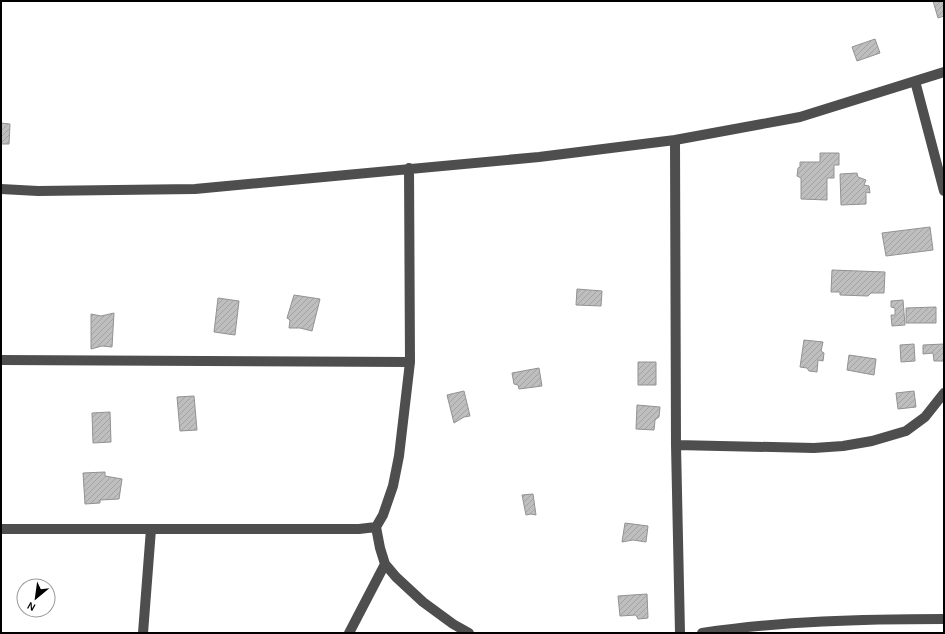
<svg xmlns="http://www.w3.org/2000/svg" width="945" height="634" font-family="Karla,sans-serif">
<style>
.building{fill:url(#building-hatch);stroke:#929292}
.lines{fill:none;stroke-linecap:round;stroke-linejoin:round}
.minor{stroke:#4e4e4e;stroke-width:10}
</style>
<defs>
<pattern id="building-hatch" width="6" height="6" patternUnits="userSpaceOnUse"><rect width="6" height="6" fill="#bebebe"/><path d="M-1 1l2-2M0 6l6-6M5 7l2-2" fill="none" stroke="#a2a2a2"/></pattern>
</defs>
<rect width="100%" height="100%" fill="#fff"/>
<path class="building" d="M933 1H944V16L938 18Z
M875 39 880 53 857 61 852 47Z
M1 123 10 124 9 144H1Z
M820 153H839V165H834V178H827V200L801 199V178L797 176 798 168 800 167V162H820Z
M857 173 858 177 866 180 864 185 869 186 870 193 866 192V204L841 205 840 174Z
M930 227 933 250 886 256 882 233Z
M832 270 885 272 884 293H871L868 296 840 295V292H831Z
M577 289 602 291 601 306 576 305Z
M294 295 320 299 312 331 300 328H289L290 320 287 318Z
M218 298 239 301 235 335 214 332Z
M903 300 905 325 892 326 891 315H895V308L891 307V301Z
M936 307V323H906V308Z
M114 313 112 347 102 346 91 349V314L101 316Z
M804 340 823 342 821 351 824 353 823 361 818 360 817 372 809 371 807 368 800 367Z
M914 344 915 361 901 362 900 345Z
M944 344V361H934L933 353 923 354V345Z
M849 355 876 359 874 375 847 370Z
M638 362H656V385H638Z
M539 368 542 386 519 389 518 385 514 384 512 373Z
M464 391 470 416 464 417 454 423 447 395Z
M914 391 916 407 898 409 896 393Z
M194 396 197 430 180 431 177 397Z
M637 405 660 407 659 417 655 420 654 430 636 429Z
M110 412 111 442 93 443 92 413Z
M105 472V476L122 479 119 499 100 500V503L85 504 83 473Z
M533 494 536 515 531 514 526 515 522 495Z
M625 523 648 526 646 542 633 540 622 542Z
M647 594 648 618 638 619 636 615 620 616 618 596Z"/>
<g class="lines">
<path class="minor" d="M915 81 944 191
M675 140 676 445 680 633
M409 168 410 362 399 456 393 486 383 515 376 527 380 548 385 564 396 577 423 602 453 624 469 633
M1 189 38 191 195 189 539 157 675 140 800 117 944 72
M1 360 410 362
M676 445 814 448 843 446 872 441 906 431 925 417 944 393
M1 529H359L376 527
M143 633 151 529
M349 633 385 564
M702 633C782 621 863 619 944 619"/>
</g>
<rect width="945" height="634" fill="none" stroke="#000000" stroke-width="4"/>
<g transform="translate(36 598) rotate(209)"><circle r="19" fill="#ffffff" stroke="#999999"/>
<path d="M0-3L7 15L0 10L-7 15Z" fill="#000000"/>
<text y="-6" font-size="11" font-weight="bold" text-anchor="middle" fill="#000000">N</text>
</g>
</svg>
